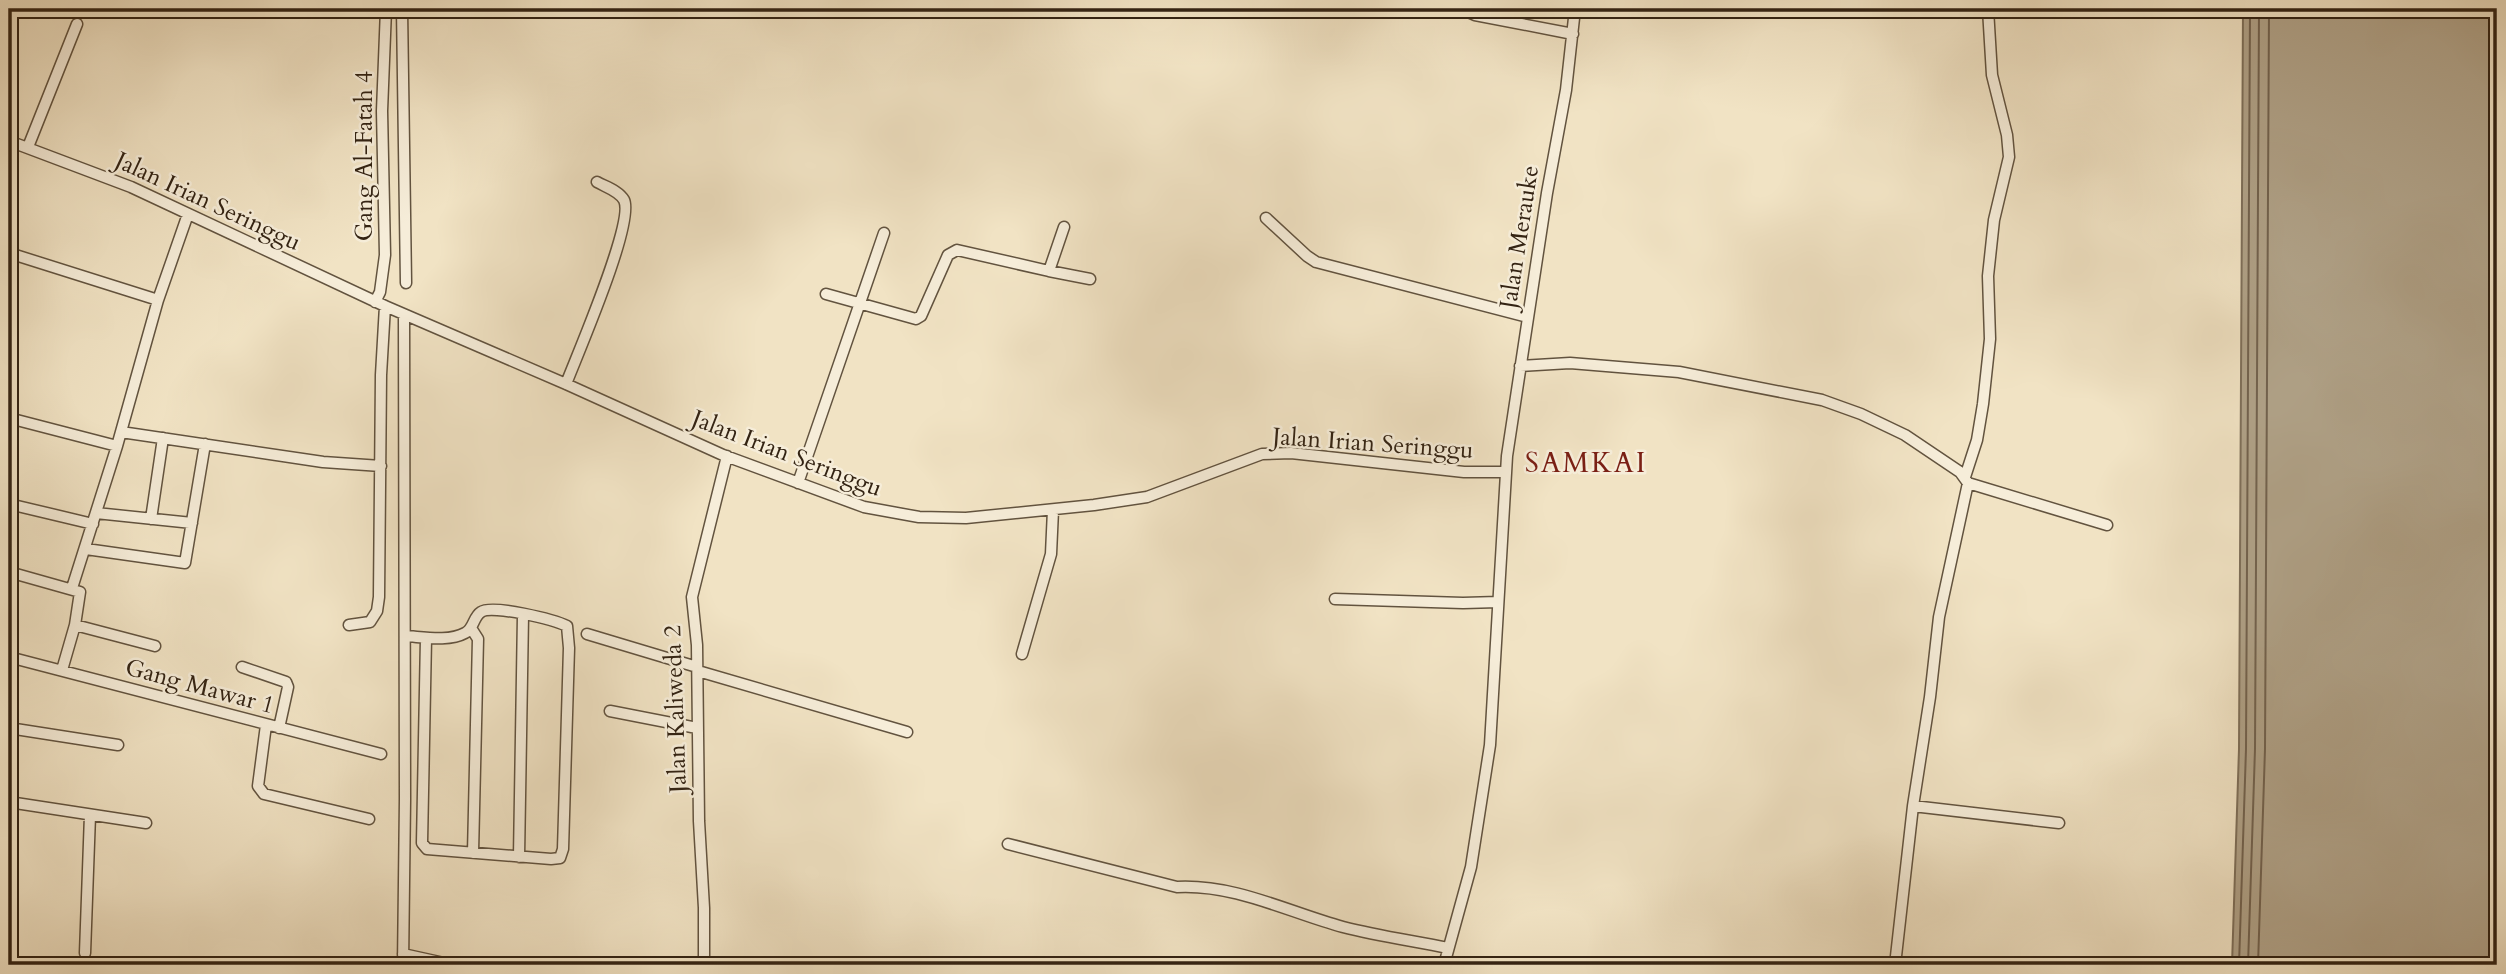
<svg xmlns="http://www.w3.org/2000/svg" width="2506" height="974" font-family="Cardo,serif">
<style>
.water{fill:#b0a288;stroke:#7e6f59;stroke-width:2}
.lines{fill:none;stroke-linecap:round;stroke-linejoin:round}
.shore{stroke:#72624e;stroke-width:2}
.minor-casing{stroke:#62533f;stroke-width:13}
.minor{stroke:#f6edd9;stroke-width:10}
.labels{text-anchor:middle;stroke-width:5;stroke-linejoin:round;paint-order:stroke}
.street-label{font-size:24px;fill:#332313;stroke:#f6edd9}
.quarter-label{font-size:28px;letter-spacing:2px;fill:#7a1f14;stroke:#f6edd9}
</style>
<rect width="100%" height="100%" fill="#f1e3c4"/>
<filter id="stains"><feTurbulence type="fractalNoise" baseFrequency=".00286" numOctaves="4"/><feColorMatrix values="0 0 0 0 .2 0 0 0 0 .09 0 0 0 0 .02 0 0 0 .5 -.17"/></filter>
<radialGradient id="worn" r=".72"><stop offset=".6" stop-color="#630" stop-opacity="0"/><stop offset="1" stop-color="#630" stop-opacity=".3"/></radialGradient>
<path class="water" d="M2243 9H2497V965H2232L2239 749Z"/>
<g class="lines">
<path class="shore" d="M2239 965 2246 749 2250 9
M2248 965 2255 749 2259 9
M2258 965 2265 749 2269 9"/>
<defs>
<path id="minor" d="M402 9 406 283
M1462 9 1475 15 1573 34
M9 141 131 187 385 306 566 384 723 455 864 507 919 517 966 518 1094 505 1147 497 1262 454 1291 453 1464 472H1505
M28 147 77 24
M1266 218 1307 256 1316 262 1528 317
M9 253 158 300
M1049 271 1090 279
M826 294 916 319 921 316 948 255 957 250 1049 271 1064 227
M375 302 380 292 385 255 382 111 386 9
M1520 366 1570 363 1679 372 1822 400 1861 414 1905 435 1960 472 1968 483 2107 525
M566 384C577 355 635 222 624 200 619 191 606 187 597 182
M9 418 117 446
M121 432 323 462 381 466
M1965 477 1977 440 1983 404 1990 339 1988 276 1994 220 2009 157 2007 135 1992 75 1988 9
M798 483 884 233
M9 504 93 524
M96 513 192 523
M151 519 163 438
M86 549 185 563 205 444
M9 572 80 592 75 625 62 670
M72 588 117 446 158 300 188 214
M1335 599 1463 603 1498 602
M75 625 155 646
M349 625 370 622 377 611 379 597 381 375 385 306
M471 628 478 639 473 853
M587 634 697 667
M405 636C423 637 449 642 465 633 474 629 473 617 481 612 492 604 555 620 567 626L569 648 563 849 560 858 551 859 427 849 422 843 426 638
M1022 654 1051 554 1053 510
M9 657 381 754
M242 667 286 682 288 687 279 728
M698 671 907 732
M610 711 697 728
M266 725 258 786 264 794 369 819
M9 728 118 745
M9 802 146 823
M1913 806 2059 823
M1008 844 1177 887C1235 884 1288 912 1343 927 1378 936 1414 941 1448 948
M519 857 523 615
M85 953 90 815
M403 954 453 965
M403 965 405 799 404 315
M704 965V908L699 821 697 645 692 597 727 456
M1444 965 1471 867 1490 745 1507 456 1547 193 1566 90 1575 9
M1895 965 1913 806 1930 697 1939 617 1968 483"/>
</defs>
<use href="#minor" class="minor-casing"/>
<use href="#minor" class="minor"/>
</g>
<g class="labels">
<g class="street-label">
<text transform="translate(364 156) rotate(-90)" y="8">Gang Al-Fatah 4</text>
<text transform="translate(208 201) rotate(25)" y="8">Jalan Irian Seringgu</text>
<text transform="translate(1519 237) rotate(-81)" y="8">Jalan Merauke</text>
<text transform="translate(1373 443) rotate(4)" y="8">Jalan Irian Seringgu</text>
<text transform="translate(787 453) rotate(21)" y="8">Jalan Irian Seringgu</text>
<text transform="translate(200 686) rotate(15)" y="8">Gang Mawar 1</text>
<text transform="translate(675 709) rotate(-92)" y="8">Jalan Kaliweda 2</text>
</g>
<g class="quarter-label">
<text x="1586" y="472">SAMKAI</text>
</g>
</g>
<rect width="2506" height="974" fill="none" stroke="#f1e3c4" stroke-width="35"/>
<rect x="10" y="10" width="2485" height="953" fill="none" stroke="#332313" stroke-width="3.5"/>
<rect x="18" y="18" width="2471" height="939" fill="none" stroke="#332313" stroke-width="2"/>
<rect width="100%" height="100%" filter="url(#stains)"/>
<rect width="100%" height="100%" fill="url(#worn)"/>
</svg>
